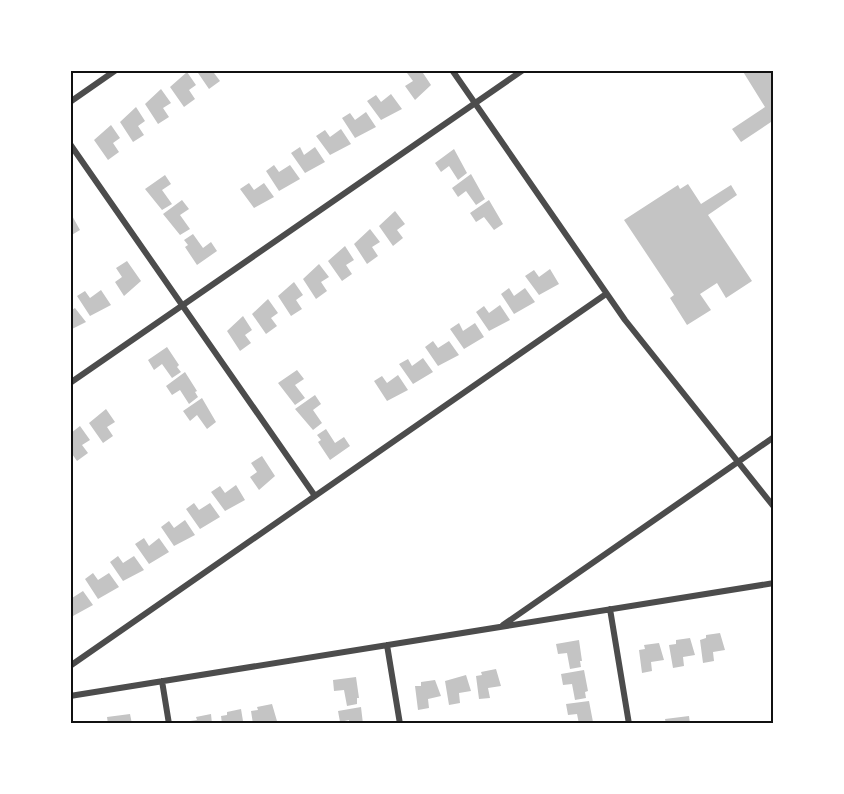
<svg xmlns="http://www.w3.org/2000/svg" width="844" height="794" font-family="'Fira Sans Condensed',sans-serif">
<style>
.building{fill:#c4c4c4}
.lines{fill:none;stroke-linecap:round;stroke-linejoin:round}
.minor{stroke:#4c4c4c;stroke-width:6}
.neatline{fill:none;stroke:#111;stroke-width:2}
</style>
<rect width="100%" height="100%" fill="#fff"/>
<path class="building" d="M196 70H217L214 73 220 81 209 89Z
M410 70H421L431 85 415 100 405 86 413 81 407 73Z
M742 70H774V120L741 142 732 129 765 107Z
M187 72 196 85 189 90 195 99 184 107 170 87Z
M161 89 171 103 163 108 169 117 158 124 145 104Z
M391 94 402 109 381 120 367 101 376 95 381 102Z
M136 107 145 121 138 126 144 135 133 142 120 122Z
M366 112 376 127 355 138 342 118 350 113 355 120Z
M111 125 120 138 113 143 119 152 108 160 94 140Z
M341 129 351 144 330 155 316 136 325 130 330 137Z
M300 147 304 155 315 147 325 162 305 173 291 153Z
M454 149 467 173 458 180 449 166 441 172 435 163Z
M274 165 279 172 290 165 300 179 279 191 266 171Z
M471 174 485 199 476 205 466 191 458 197 452 188Z
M165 175 171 184 162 190 172 204 162 210 145 189Z
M249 183 254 190 264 183 274 197 254 208 240 189Z
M688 184 701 204 731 185 737 195 708 215 752 281 726 298 717 283 700 294 711 310 687 325 670 298 674 295 624 220 678 185 680 189Z
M182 200 189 209 180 215 190 229 180 235 163 214Z
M489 200 503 224 494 230 484 217 476 222 470 213Z
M395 211 405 224 397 230 403 238 393 246 379 226Z
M70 212 80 230 70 236Z
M370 229 380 242 372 247 378 256 367 264 354 244Z
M193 234 203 248 211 242 217 251 197 265 185 247 188 245 184 240Z
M345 246 354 260 346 265 352 274 342 281 328 261Z
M127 261 141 281 124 296 115 282 122 277 116 268Z
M319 264 329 277 321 282 327 291 316 299 303 279Z
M550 269 559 284 539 295 525 276 534 270 539 277Z
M294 282 303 295 296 300 302 309 291 316 278 296Z
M509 288 514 296 525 288 535 302 514 314 501 294Z
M101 290 111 305 90 316 77 296 85 291 90 298Z
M268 299 278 313 271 318 277 326 266 334 252 314Z
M500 305 510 320 489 331 476 312 484 306 489 313Z
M75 308 86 322 70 330V311Z
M243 316 252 330 245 335 251 343 240 351 227 331Z
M459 323 463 331 475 323 484 337 464 349 450 329Z
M433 341 438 348 449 341 459 355 438 366 425 347Z
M167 347 179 365 177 367 181 372 172 378 162 364 154 370 148 360Z
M423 358 433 372 413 384 399 364 408 359 412 366Z
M297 370 304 379 295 385 305 398 295 405 278 383Z
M185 372 197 391 195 392 198 397 189 404 180 390 172 395 166 386Z
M398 375 408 390 387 401 374 381 382 376 387 383Z
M315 395 321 404 313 410 322 423 313 430 295 409Z
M202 398 216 422 207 429 197 415 190 421 183 411Z
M106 409 115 422 107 427 113 436 103 443 89 423Z
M80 426 90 440 82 445 88 453 77 461 70 451 71 433Z
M326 429 335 443 344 437 350 446 330 460 318 442 321 440 317 435Z
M262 456 275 476 259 490 250 477 257 472 251 463Z
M236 485 245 500 225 511 211 492 220 486 225 493Z
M194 503 199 510 210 503 220 517 200 529 186 509Z
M185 520 195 535 174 546 161 527 169 521 174 528Z
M144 538 149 546 159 538 169 552 149 564 135 544Z
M118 556 123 563 134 556 144 570 123 581 110 562Z
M93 573 98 580 109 573 119 587 98 599 85 579Z
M83 591 93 605 73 616 70 596 72 598Z
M720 633 725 650 713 652 714 661 703 663 700 640 706 638V635Z
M690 638 695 655 683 657 684 666 673 668 669 645 676 644V640Z
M579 640 582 661H580L581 667 570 669 567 653 558 654 556 644Z
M659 643 664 660 651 662 652 671 642 673 639 650 645 649 644 645Z
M496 669 501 686 488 688 490 698 479 699 476 676 482 675 481 672Z
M584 670 588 691 585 692 586 698 575 700 572 684 563 685 561 674Z
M466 675 471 691 459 693 460 703 449 705 445 681Z
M356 677 359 698H357V704L347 706 344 690 334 691 333 680Z
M435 680 441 696 428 699 429 708 418 710 415 686H421V682Z
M589 701 593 722 590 724H579L577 714 568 715 566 704Z
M272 704 277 721 253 724 251 711 258 710 257 707Z
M361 707 363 724H349V720L340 722 338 711Z
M241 709 243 721 246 724H222L221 716 227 715V712Z
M130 714 132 724H108L107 717Z
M211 714 212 724H191L190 721 197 720 196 717Z
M689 716 690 724H666L665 719Z"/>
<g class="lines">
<path class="minor" d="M452 70 625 320 774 507
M70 102 116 70
M70 144 315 496
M70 383 523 70
M610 609 629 724
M503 625 774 437
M387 645 400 724
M70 666 606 294
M162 681 169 724
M70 696 774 583"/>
</g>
<rect width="844" height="794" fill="none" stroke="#ffffff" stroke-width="144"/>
<rect x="72" y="72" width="700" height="650" class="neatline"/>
</svg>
